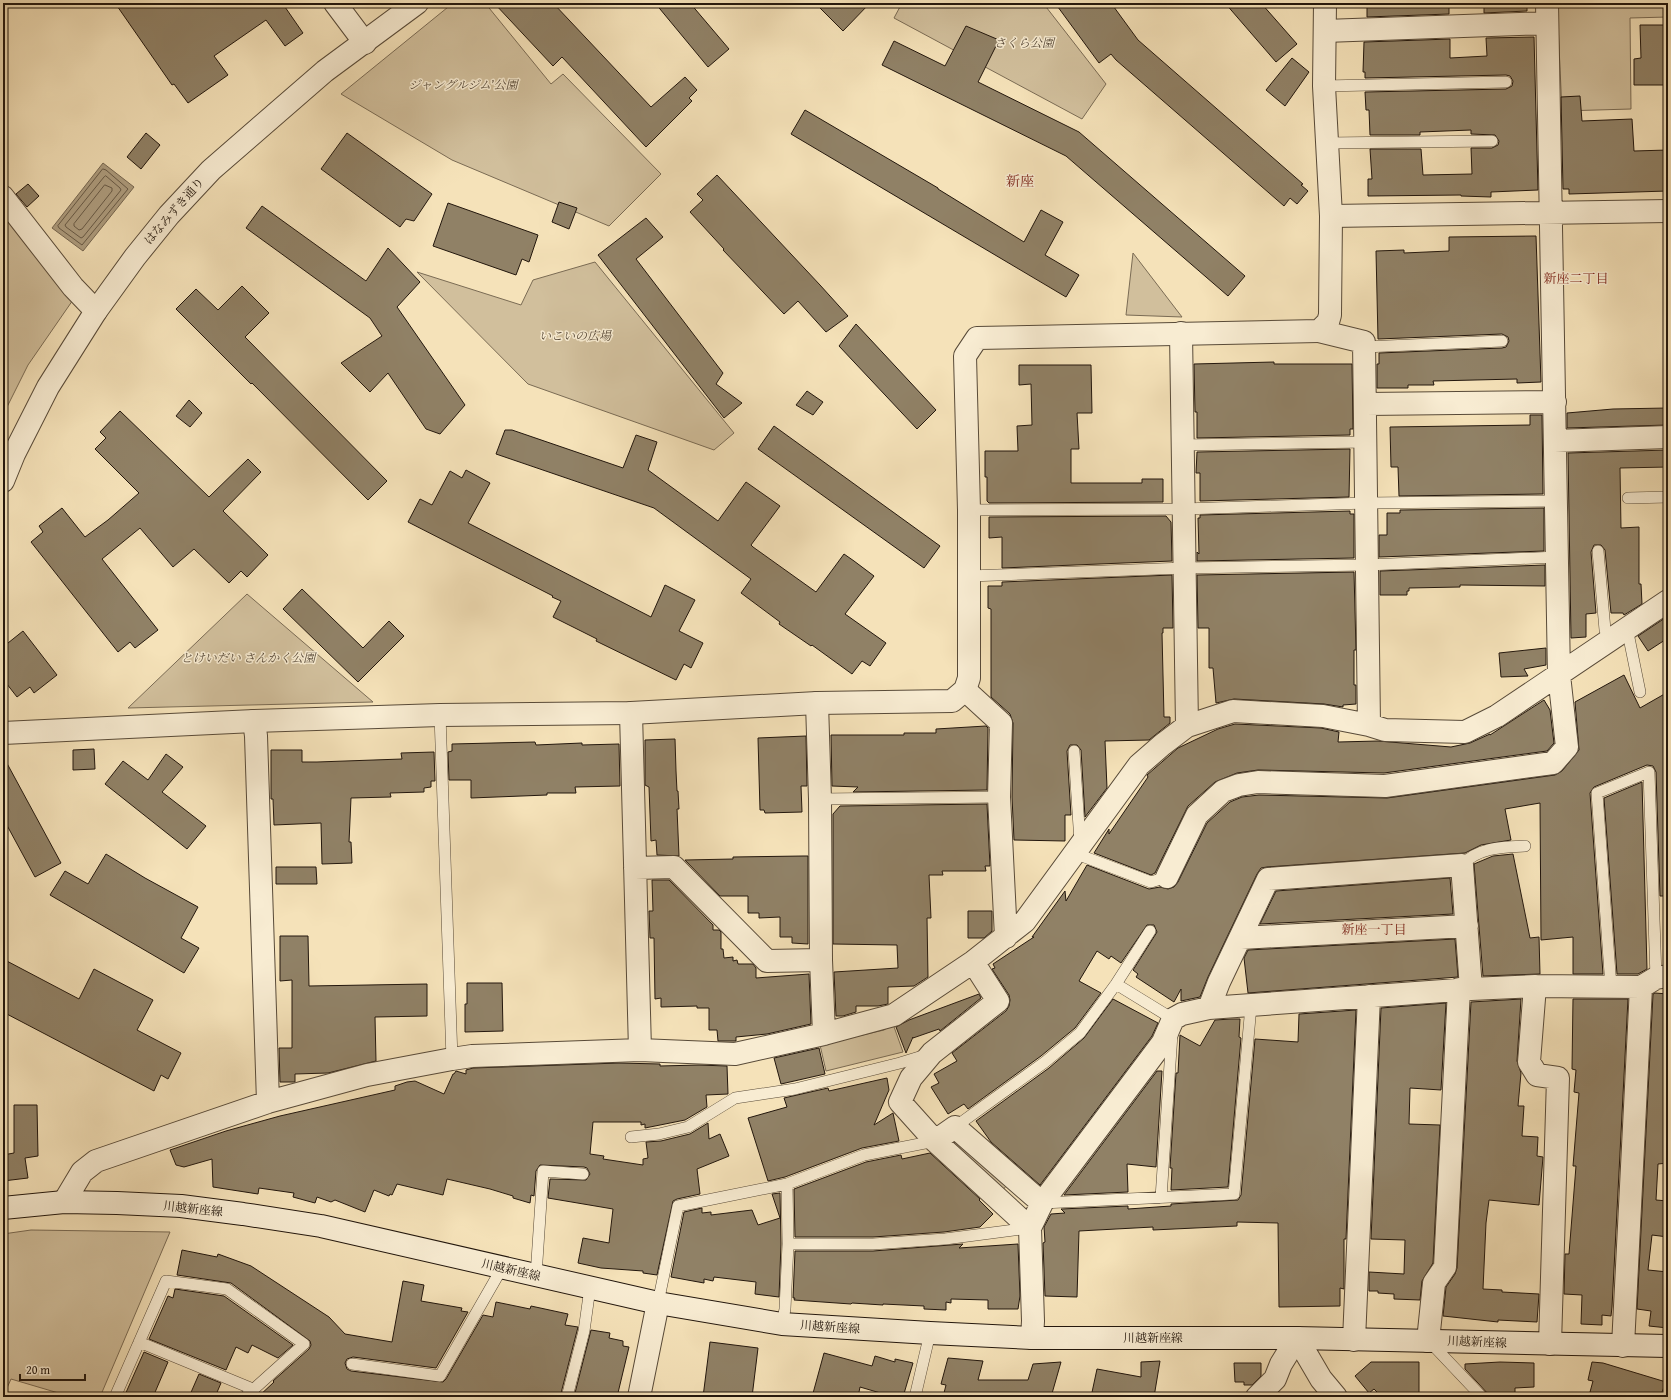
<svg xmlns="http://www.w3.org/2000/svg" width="1671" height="1400" font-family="'Gentium Book Plus','Noto Serif JP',serif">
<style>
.green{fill:#d1bf9c;stroke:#7a6b54}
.water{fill:#ae9d7f;stroke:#766751}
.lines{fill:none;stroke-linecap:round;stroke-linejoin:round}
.shore{stroke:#685a46;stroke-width:1}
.building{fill:#908166;stroke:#23170d}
.service-casing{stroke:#584a38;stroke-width:12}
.minor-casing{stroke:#584a38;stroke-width:24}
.tertiary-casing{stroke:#584a38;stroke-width:24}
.secondary-casing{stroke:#23170d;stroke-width:24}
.service{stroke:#f8ecd2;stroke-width:11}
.minor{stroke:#f8ecd2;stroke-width:22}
.tertiary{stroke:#f8ecd2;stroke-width:22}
.secondary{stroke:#f8ecd2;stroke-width:22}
.labels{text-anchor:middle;stroke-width:3;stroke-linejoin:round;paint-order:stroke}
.park-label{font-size:12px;font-style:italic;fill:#574938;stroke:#f8ecd2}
.street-label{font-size:12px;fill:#23170d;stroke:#f8ecd2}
.neighbourhood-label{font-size:13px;fill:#7a1f14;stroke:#f8ecd2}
.quarter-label{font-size:14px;fill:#7a1f14;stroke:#f8ecd2}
</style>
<rect width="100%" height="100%" fill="#f5e2b9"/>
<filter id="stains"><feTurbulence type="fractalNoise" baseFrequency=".005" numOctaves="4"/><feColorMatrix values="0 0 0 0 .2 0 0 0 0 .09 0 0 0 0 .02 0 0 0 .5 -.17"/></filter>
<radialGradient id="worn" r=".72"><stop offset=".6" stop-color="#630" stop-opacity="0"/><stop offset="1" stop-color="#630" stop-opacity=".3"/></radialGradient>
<path class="green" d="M453 3H485L551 84 563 74 661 174 609 226 452 160 341 94Z
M902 3H1043L1106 84 1082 119 894 18Z
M1557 3H1668V17L1630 18 1631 109 1562 111Z
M3 210 75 297 28 365 3 415Z
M1133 253 1182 317 1126 315Z
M595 262 734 433 714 450 528 384 417 272 521 305 533 280Z
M247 594 373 702 128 708Z
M893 1024 903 1052 826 1071 820 1045 884 1030Z
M957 1138 1009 1183 998 1195 950 1144Z
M31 1230 170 1232 100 1397H72L11 1379 3 1397V1234Z"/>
<path class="water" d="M103 163 134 187 83 251 52 228Z"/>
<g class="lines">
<path class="shore" d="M103 169 106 170 128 189 82 245 59 228 58 226Z
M106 176 120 188 121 190 83 237 81 238 66 227 65 225 104 177Z
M105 185 112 188V191L82 229 79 230 74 226V224Z"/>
</g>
<path class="building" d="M115 3H291L285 7 303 33 285 46 266 20 214 56 228 75 188 103 174 84 172 85Z
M494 3H553L651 107 685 77 697 90 689 98 692 101 646 147 562 57 553 66Z
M655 3H690L729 49 708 67Z
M815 3H870L843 31Z
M1055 3H1111L1138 40 1303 184 1301 185 1308 191 1297 204 1290 198 1284 206 1116 60 1111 54 1099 63Z
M1225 3H1261L1297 44 1276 62Z
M1367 3H1449V14L1367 17Z
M1484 3H1527V11L1484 13Z
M1640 25H1668V85H1634V59L1641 58Z
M966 26 999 40 978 82 1079 132 1245 276 1228 296 1066 156 882 65 894 41 945 66Z
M1534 37 1538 190 1491 192V197L1461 196V195L1368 196V179H1372L1370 149H1421L1423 175 1472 174 1471 148H1492L1498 145 1499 141 1495 135 1471 134V130L1420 132V135H1370L1369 110H1366L1365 92 1506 89 1512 86 1513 81 1510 76 1506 75 1365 78V72H1363L1364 42 1450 39V58L1487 56 1486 38Z
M1292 58 1309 72 1285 106 1266 90Z
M1580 96 1582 121 1632 119 1634 151 1668 150V191L1569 194V189H1563L1561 97Z
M805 110 938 188V189L1024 242 1041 210 1063 222 1045 255 1079 275 1066 297 791 134Z
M146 133 160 145 141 169 127 157Z
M347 133 432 194 414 221 406 219 400 227 321 169Z
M717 175 820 285 848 316 826 332 798 301 784 314 723 250 724 249 690 212 703 200 697 194Z
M28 184 39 196 27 207 16 194Z
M559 202 577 208 569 229 552 222Z
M448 203 538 235 529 262 522 259 516 275 433 246Z
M262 206 366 281 388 248 420 282 397 307 465 405 440 434 426 429 388 373 370 392 341 363 382 336 370 318 246 228Z
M646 218 663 237 636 259 723 373 716 384 742 403 724 418 598 255Z
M1536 236 1541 382 1517 383V379L1433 381 1434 385H1408V388H1377V364H1379V353L1502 348 1506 347 1509 341 1508 337 1502 334 1378 339 1376 251 1404 250V253L1449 251V237Z
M242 286 269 313 245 337 387 481 368 500 252 383 251 384 176 309 196 289 218 310Z
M856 324 936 410 917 429 839 346Z
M1274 362V364H1352L1353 429H1350V435L1197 438V412H1195L1194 364Z
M1019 365H1091L1092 413H1077L1079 449H1071V483H1142V479H1163V502L989 503 987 501V477H985V451H1018L1017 426 1032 425 1031 384 1019 385Z
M807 391 823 402 813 415 796 405Z
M189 400 202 413 190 427 176 416Z
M1667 408V425L1567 428V413L1613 409Z
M120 411 209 497 248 459 261 472 223 511 268 555 247 577 241 571 229 583 194 549 173 567 140 528 102 559 158 630 135 648 130 642 118 652 31 542 43 532 39 526 62 508 85 537 108 520 139 493 95 449 106 438 100 432Z
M1530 415H1542L1543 494 1399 496 1398 467H1391L1390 427 1530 425Z
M774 426 940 546 924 568 758 449Z
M505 430H512L623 468 636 435 657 442 648 470 718 521 746 482 780 506 751 545 753 547 816 592 844 554 854 561 874 576 845 614 886 643 870 666 862 661 852 674 812 645 811 646 779 624 780 622 741 593 751 579 654 508 496 454Z
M1350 449 1349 497 1200 501V473H1196L1197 452Z
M1668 450V467L1620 468 1621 528 1639 527V584H1641L1642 604 1624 615 1623 613H1611L1605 550 1601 545H1594L1591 552 1596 613 1586 614V637L1571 638 1568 453Z
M466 470 490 483 468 523 651 617 665 585 695 600 679 631 703 643 691 668 684 664 676 680 596 641 597 639 553 617 561 601 552 597 553 596 408 522 420 499 432 505 450 471 462 478Z
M1544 508V551L1379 557V535H1387V513H1400V510Z
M1350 511V514H1354V558L1197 561V552L1199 554 1198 518H1200V515Z
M1166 516 1171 522 1172 561 1002 568V537L989 538V517Z
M1545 565V586L1460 585V587L1409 588V591H1407V595H1380V571Z
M1354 572 1356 650H1354V685H1356V704L1343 705V707L1324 704 1234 699 1216 703 1213 668H1209V628H1198L1197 575Z
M1172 575 1173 628H1163V633H1162L1164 717H1170V723L1149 740 1105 741 1107 788 1085 817 1081 750 1077 745H1070L1067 751 1071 815H1065V841L1014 840 1012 797 1013 723 1010 714 991 697V609L988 608V586H1002V582Z
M302 589 363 648 389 621 404 636 358 682 283 609Z
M1668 616V638L1648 651 1638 636Z
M23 631 57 675 34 693 30 687 17 697 3 679V647Z
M1546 648V665L1524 669 1528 676 1501 677 1499 653Z
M1624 675 1640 708 1668 692V896H1660L1656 772 1653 766 1647 765 1594 787 1590 793 1603 974H1573V937L1541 940 1540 803 1505 809 1511 840 1481 845 1465 853 1267 867 1261 868 1257 874 1208 977 1200 997 1181 1001V989L1174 1002 1136 977 1138 974 1133 970 1157 932 1154 925H1147L1121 963 1111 956 1109 959 1097 951 1079 981 1101 993 1075 1028 1041 1056 968 1109 964 1104 948 1114 931 1087 939 1083 934 1074 957 1061 952 1053 1006 1011 1009 1006 1010 1000 1009 995 992 969 995 968 993 964 1034 937H1032L1065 891 1066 901 1087 865 1149 889 1160 887 1168 889 1174 887 1178 882 1207 823 1230 802 1242 797 1259 795 1387 798 1555 775 1562 771 1579 750 1575 702Z
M1544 700 1550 710 1554 743 1547 751 1384 773 1258 770 1237 773 1215 782 1188 806 1155 873 1151 875 1094 853 1109 829V834L1148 777 1147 775 1178 748 1218 729 1235 724 1321 728 1339 732 1338 742 1378 741 1451 747 1470 743 1490 734V735Z
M986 726 988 728 987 790 853 792 858 787 832 786 831 735H904V733H936V729Z
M806 736 807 786H801L802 812 765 813 764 810H760L758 738Z
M675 739 676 771 677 791H678L679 809H677L679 856 657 855 656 840 651 841 649 787 645 785V740Z
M535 742 536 745 582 743V745L619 744 620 786 575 787 576 793H547V795L471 798V780H449L448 752 452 751V744Z
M94 749 95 769 73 770V750Z
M271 750H302V762H317L402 759 401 753 434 752 435 781H431V787L424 788V792L390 793 391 797 351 798 349 842H351L352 863 322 864 321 823 274 825 273 799H271Z
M166 754 183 767 162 792 206 826 187 849 105 784 123 761 148 780Z
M3 756 61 863 35 877 3 818Z
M1642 782 1647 969 1638 974H1617L1604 798Z
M987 804 990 866H985L986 871H942L943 875H929L931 918H927L928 977 914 986 888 987V1004L878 1006H856V1012L843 1016H836L834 972 898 968 897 945 833 944V814L840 806Z
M106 854 145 878 198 907 181 938 199 948 184 973 50 895 65 871 88 884Z
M1513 854 1530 938 1539 937 1540 974 1483 976 1474 864 1493 856Z
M803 856H808V944L792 943V937H780V917L759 918V913H748V896H720L685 860 733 859V857Z
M276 867H316L317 884H276Z
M1450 878 1453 914 1260 924 1276 891Z
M652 880H669L713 925V930H719L721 932V949H723L724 958 733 957V961L737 960 738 964H753L756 968V978L809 974 811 1024 767 1034 736 1037V1041H718L717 1030H709V1008H697V1006L661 1007V998L655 999 654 938H650L649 911H653Z
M968 911H992V931L984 938H968Z
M280 936H308L309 986 427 984V1016L375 1017 376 1061 328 1073 295 1074V1082H280L279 1048H292V980L280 981Z
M1455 939 1458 977 1248 993 1244 958 1248 950Z
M3 959 79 999 94 969 153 1000 137 1030 181 1053 168 1079 161 1075 154 1091 3 1012Z
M467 983H502L503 1031 465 1032V1004H467Z
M1655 993 1668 994V1163L1658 1164 1656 1200 1668 1201V1237L1652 1235 1648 1270 1668 1272V1328L1649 1326 1651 1311 1637 1309 1653 994Z
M979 994 981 998 940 1031 939 1029 913 1038V1037L906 1053 896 1027 909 1020Z
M1113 999 1158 1023 1152 1036 1040 1185 991 1142 976 1121 1049 1068 1084 1038Z
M1521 999 1517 1061 1521 1073 1518 1106H1524L1522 1136 1538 1137 1537 1156 1543 1157 1539 1205 1489 1200 1486 1223 1483 1289 1502 1290V1292L1539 1294 1537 1322 1498 1320V1322L1443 1316 1446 1287 1455 1274 1457 1268 1471 1002Z
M1573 999H1628L1612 1307 1611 1316 1602 1315V1325L1581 1324 1582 1295 1564 1294 1565 1254H1569L1576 1166H1573L1579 1093 1574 1092 1576 1070 1572 1069Z
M1446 1003 1441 1090 1410 1088 1409 1124 1440 1125 1433 1263 1422 1281 1420 1300 1394 1299V1294L1378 1293V1291H1369V1272L1404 1274 1405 1240 1371 1239 1381 1008Z
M1356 1010 1346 1239H1344V1289L1340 1288V1306L1279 1307 1278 1223 1237 1222V1226L1153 1230V1227L1079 1231 1077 1297 1045 1296 1043 1243 1045 1242 1044 1227 1051 1214 1065 1213 1061 1209 1128 1206V1209L1171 1206V1204L1238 1200 1241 1195 1255 1039 1298 1042 1299 1014Z
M1231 1019H1240L1239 1037 1241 1038 1228 1187 1171 1190 1172 1168H1170L1176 1073H1178L1180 1035 1200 1046 1215 1020Z
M819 1048 825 1074 781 1084 774 1058Z
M619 1063 660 1064V1066L699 1065 727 1066 728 1094 706 1095 707 1107 685 1120 645 1128V1124L641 1125V1122H593L590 1154 604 1156 603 1159 643 1165V1159L648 1158 646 1142 661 1141 690 1134 708 1123 709 1139 720 1134 729 1156 697 1169 700 1194 677 1199 673 1201 657 1275 643 1273V1271L601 1268 578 1263 583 1238 609 1243 613 1209 548 1198 550 1179 586 1180 590 1174 587 1168 584 1167 540 1165 536 1171 534 1196 531 1195 530 1203 513 1198V1196L490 1189 447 1179 443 1195 397 1184 392 1195 390 1194 389 1196 374 1190 365 1212 335 1200 331 1202 317 1197 315 1203 293 1197 294 1193 259 1188 258 1194 213 1187 212 1159 184 1167 176 1165 170 1150 226 1131 280 1116 395 1090V1086L407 1082 415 1081 444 1094 453 1074H454L456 1071 466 1074V1070L473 1068Z
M1157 1071H1162L1156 1167 1127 1164 1128 1192 1064 1195Z
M887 1078 889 1090 874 1125 893 1113 899 1141 862 1148 785 1177 768 1181 748 1118 787 1107 784 1098 828 1088 829 1091Z
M14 1105H37L38 1156 25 1158 28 1178 3 1181V1155L14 1153Z
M930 1153 980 1199 979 1200 993 1214 980 1227 944 1232 873 1237H795L794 1189 866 1162 901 1155 902 1159Z
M780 1193 781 1244 779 1297 755 1294 756 1282 714 1277 713 1281 704 1279V1283L671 1277 684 1212 702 1208V1213L711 1212V1215L752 1210 758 1225 780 1218 772 1194Z
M963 1244 959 1248 1018 1244 1020 1296 1018 1309H988V1300L951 1299V1303L946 1302V1310L924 1309V1306L883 1304V1305L852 1303 851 1304 794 1300 795 1298H793L795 1251H873Z
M182 1250 217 1257 218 1254 251 1266 329 1317 345 1334 392 1342 403 1281 424 1285 421 1301 462 1308 461 1311 468 1312 436 1368 353 1357 347 1359 345 1363 347 1369 351 1371 443 1382 446 1379 483 1315 493 1317 496 1302 530 1309 531 1306 568 1314 565 1325 578 1327 560 1397H258L274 1382 273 1381 309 1349 311 1345 310 1341 231 1283 177 1275Z
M175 1289 224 1296 293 1345 278 1358 252 1345 248 1353 236 1347 226 1370 149 1339 168 1296 173 1298Z
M591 1330 610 1333 609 1338 623 1341V1346L629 1347 617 1397H574Z
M710 1342 758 1348 752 1397H703Z
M144 1352 168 1362 153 1397H124Z
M824 1353 872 1366 875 1356 895 1362V1359L913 1363 903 1397H894L860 1387 858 1397H812Z
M948 1358 983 1361 978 1380H1028L1033 1364 1061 1362 1051 1397H943L946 1385 941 1384Z
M1160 1361 1154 1397H1091L1097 1369 1141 1377V1362Z
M1371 1362H1419V1397H1382L1374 1389 1369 1393 1355 1376Z
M1500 1362 1534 1363V1387L1515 1388V1395H1489L1465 1369V1364Z
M1592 1362 1603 1363 1666 1382 1660 1397H1604L1590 1392 1593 1381 1588 1380Z
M1234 1363H1261V1376L1252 1385H1244V1382H1235Z
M199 1374 221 1383 215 1397H189Z"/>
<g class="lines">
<defs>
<path id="service" d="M1324 86 1506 82
M1327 143 1492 141
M1364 347 1502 341
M1183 445 1366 442
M1628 498 1668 497
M969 510 1184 509 1366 503 1556 501
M1598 551 1605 630 1609 639
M969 576 1185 568 1367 565 1557 557
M1627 628 1640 692
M440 715 452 1059
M1074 751 1080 842
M820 799 999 797
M1074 853 1151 882 1167 877
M1462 865C1478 847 1503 847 1525 846
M1116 984 1173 1019 1161 1198
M1611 987 1597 793 1649 772 1656 978
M955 1127 1045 1062 1080 1033 1116 984 1150 931
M631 1137 659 1134 688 1127 735 1098 795 1089 900 1063 926 1055
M1042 1203 1234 1194 1251 1006
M788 1244 787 1184 864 1155 935 1141
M536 1276 543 1171 583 1174
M658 1303 678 1206 787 1184
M782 1324 785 1309 788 1244H873L945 1239 1030 1228
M1429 1341 1482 1397
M139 1342 253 1389
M352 1364 440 1376 502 1268
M115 1397 166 1281 227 1289 304 1344 245 1397
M567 1397 584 1331 590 1288
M915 1397 930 1333"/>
<path id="minor" d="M335 3 365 43
M1325 31 1547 23
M3 197 73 287 96 311
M1331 216 1668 211
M1319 331 1364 342 1369 725
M1181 333 1187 726
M1366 404 1555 402
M1555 441 1668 437
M965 690 1001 723 999 797 1006 937
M817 703 820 799 821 960 824 1034
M631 713 640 1050
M254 721 256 736 268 1102
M635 868 674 867 767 961 821 960
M1167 877 1197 815 1223 791 1239 785 1258 782 1385 786 1553 763 1567 747 1559 675 1547 3
M1241 938 1467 926
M1535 986 1529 1062 1537 1075 1558 1078 1550 1344
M1641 987 1656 978 1668 976
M1209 1008 1219 982 1268 879 1462 865 1471 989
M935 1141 900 1102 911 1078 932 1053 998 1001 973 962
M64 1202 82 1172 96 1161 268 1102 367 1075 452 1059 472 1056 640 1050 735 1054 824 1034 894 1015 973 962 1025 921 1139 765 1162 745 1187 726 1233 711 1323 716 1369 725 1385 730 1465 732 1497 716 1668 601
M1030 1228 935 1141 955 1127 1042 1203
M1032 1338 1033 1321 1030 1228 1042 1203 1163 1042 1173 1019 1182 1014 1209 1008 1471 989 1535 986 1641 987 1623 1346
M1354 1340 1369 996
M1428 1341 1434 1283 1445 1267 1459 989
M639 1397 658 1303
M1257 1397 1275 1379 1281 1364 1297 1338"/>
<path id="tertiary" d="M3 481 14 454 48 387 96 311 135 257 169 215 211 170 325 71 417 3
M3 733 254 721 440 715 631 713 817 703 952 701 965 690 969 678V510L965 356 977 338 1319 331 1328 322 1330 315 1331 216 1324 86 1325 3
M1297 1338 1321 1379 1336 1397"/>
<path id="secondary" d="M3 1208 64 1202 117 1203 181 1206 243 1214 321 1226 658 1303 782 1324 930 1333 1032 1338H1297L1668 1346"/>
</defs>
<use href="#service" class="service-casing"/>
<use href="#minor" class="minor-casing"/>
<use href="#tertiary" class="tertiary-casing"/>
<use href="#secondary" class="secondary-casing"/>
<use href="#service" class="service"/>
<use href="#minor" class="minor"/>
<use href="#tertiary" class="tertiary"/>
<use href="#secondary" class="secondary"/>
</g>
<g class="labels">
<g class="park-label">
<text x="1024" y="47">さくら公園</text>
<text x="463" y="89">ジャングルジム’公園</text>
<text x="575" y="340">いこいの広場</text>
<text x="248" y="662">とけいだい さんかく公園</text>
</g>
<g class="street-label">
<text transform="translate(174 211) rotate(-49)" y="4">はなみずき通り</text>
<text transform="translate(193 1209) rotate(6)" y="4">川越新座線</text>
<text transform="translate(511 1270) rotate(13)" y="4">川越新座線</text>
<text transform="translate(830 1327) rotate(4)" y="4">川越新座線</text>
<text x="1153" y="1342">川越新座線</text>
<text transform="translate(1477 1342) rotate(2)" y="4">川越新座線</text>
</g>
<g class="neighbourhood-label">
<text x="1576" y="283">新座二丁目</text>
<text x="1374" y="934">新座一丁目</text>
</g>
<g class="quarter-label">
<text x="1020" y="186">新座</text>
</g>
</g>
<rect width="1671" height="1400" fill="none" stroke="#f5e2b9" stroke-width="16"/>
<rect x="4" y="4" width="1663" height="1392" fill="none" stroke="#23170d" stroke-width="2"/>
<rect x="8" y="8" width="1655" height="1384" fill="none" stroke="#23170d"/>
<path d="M20 1374v6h65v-6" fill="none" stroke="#23170d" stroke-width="2"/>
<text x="26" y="1374" font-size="12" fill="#23170d" stroke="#f8ecd2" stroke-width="3" paint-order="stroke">20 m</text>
<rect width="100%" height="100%" filter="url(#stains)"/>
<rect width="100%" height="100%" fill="url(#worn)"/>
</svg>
